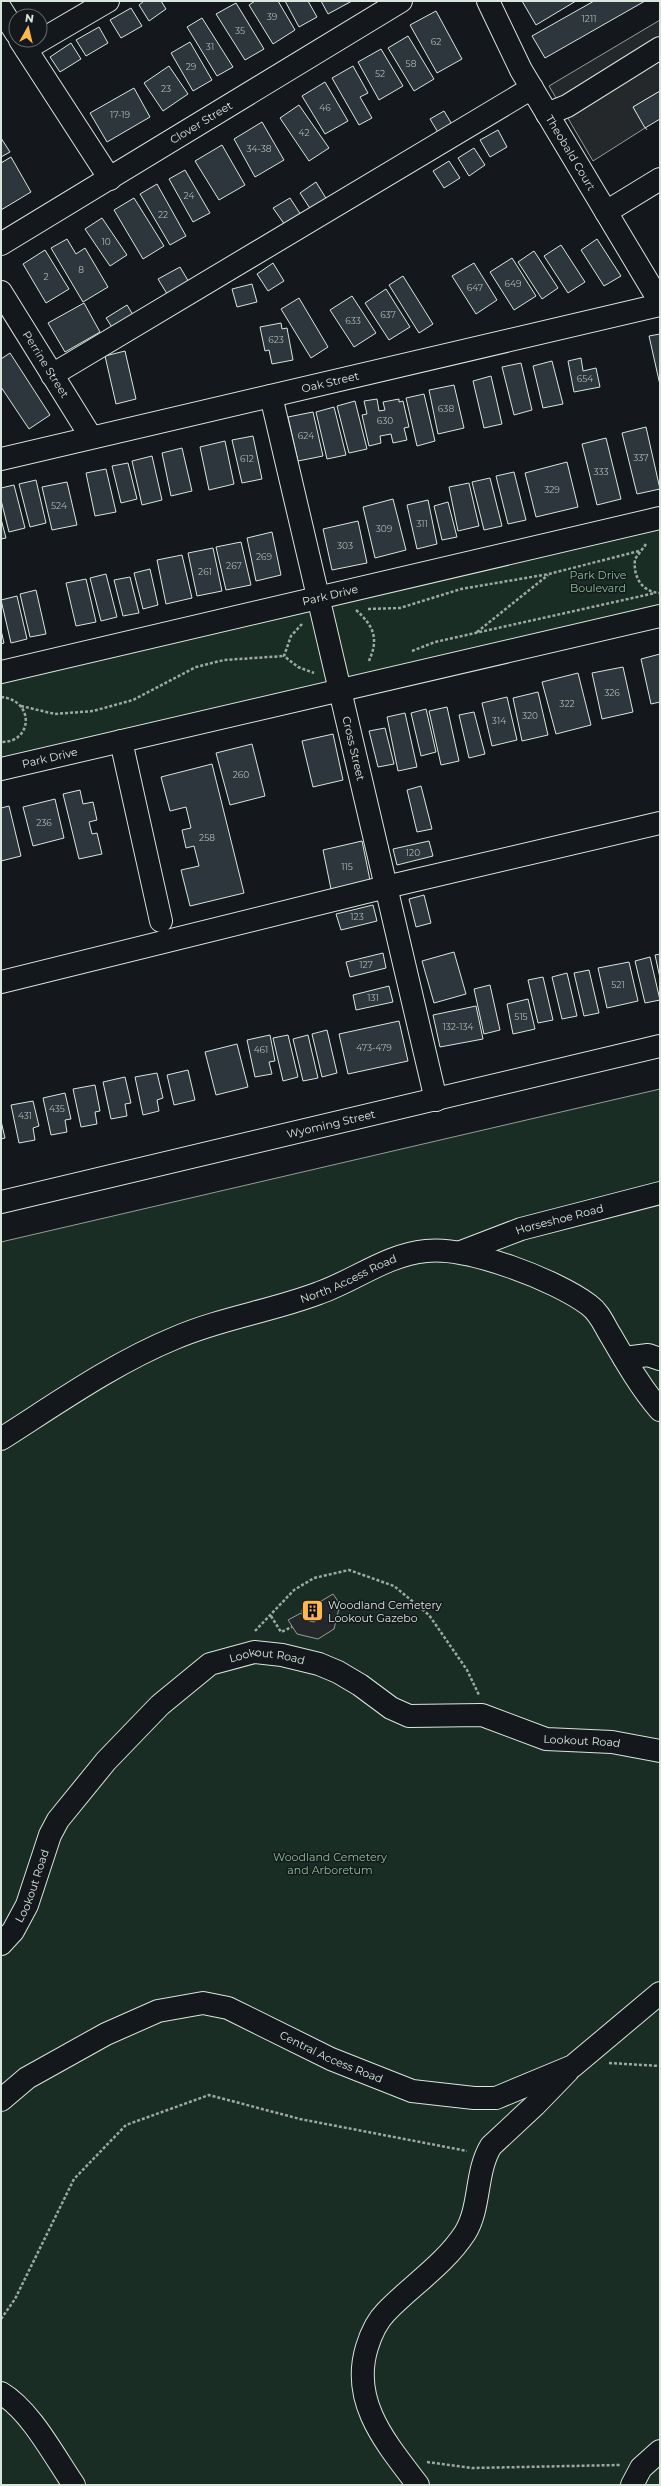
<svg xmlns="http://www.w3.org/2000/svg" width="661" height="2486" font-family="Montserrat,sans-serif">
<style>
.green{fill:#1a2d24;stroke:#939e99}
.parking{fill:#24282b;stroke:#939e99}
.building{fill:#2c363c;stroke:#d8e6dc}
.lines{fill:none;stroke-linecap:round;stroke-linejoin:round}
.minor-casing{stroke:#d8e6dc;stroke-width:24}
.path{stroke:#9da8a2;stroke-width:2.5;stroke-dasharray:3 2;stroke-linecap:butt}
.minor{stroke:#14181c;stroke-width:22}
.labels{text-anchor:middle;stroke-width:3;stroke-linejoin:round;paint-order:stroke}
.number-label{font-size:9px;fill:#adbab4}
.street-label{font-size:11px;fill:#d8e6dc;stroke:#14181c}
.park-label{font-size:11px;fill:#8ac095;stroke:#14181c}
.poi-label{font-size:11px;fill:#d8e6dc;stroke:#14181c;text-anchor:start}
</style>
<rect width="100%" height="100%" fill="#14181c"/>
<path class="green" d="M660 518V616L1 769V672Z
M660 1089V2485H1V1242Z"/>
<path class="parking" d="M660 20V91L633 107 647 130 645 128 593 161 549 86Z
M333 1594 340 1604 334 1629 318 1639 297 1634 288 1620 301 1613 306 1620 314 1622 321 1617 322 1609 318 1603Z"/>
<path class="building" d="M144 1H161L166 9 149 21 139 5Z
M255 1H278L295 30 273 44 249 5Z
M285 1H308L317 17 299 27Z
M321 1H352L328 14Z
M522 1H576L536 25Z
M594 1H645L545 58 532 36Z
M236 3 264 49 245 60 216 14Z
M131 8 142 26 121 38 110 20Z
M436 11 462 59 437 73 410 25Z
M202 18 233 67 217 76 187 27Z
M99 27 108 43 86 56 76 40Z
M408 36 434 79 414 91 388 48Z
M190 42 212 80 193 91 171 53Z
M71 43 81 59 60 72 50 57Z
M381 49 403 86 379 100 358 62Z
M169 66 188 94 163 111 144 83Z
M353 66 368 93 360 97 372 118 359 125 332 78Z
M325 82 348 121 325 134 302 96Z
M134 88 150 117 107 142 90 113Z
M660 91V119L645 128 633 107Z
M299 105 329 148 309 161 280 118Z
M444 111 453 126 439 134 430 119Z
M262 122 284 160 255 177 234 139Z
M498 130 507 147 490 157 480 140Z
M1 138 10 152 1 157Z
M222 145 245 185 219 200 195 161Z
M474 148 485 165 469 176 458 158Z
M11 157 31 192 1 210V163Z
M449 161 460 178 444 188 433 171Z
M185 170 210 213 193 222 169 179Z
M316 182 327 200 311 210 300 193Z
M157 184 186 236 170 245 140 194Z
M134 198 164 246 143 259 114 210Z
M290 198 301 215 285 225 273 208Z
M102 218 127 255 110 266 85 229Z
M67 239 76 254 85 248 108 287 83 302 51 248Z
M597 239 621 276 604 286 581 250Z
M561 245 585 282 568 293 544 256Z
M45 250 69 289 46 303 23 264Z
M534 251 558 288 542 299 518 262Z
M512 258 536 296 514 310 490 272Z
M273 263 284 281 268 291 257 274Z
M474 263 497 300 476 314 452 276Z
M180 267 190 284 169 297 158 279Z
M403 276 433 324 419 333 389 285Z
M252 284 257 302 237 307 232 289Z
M386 289 410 327 389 340 365 303Z
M352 296 376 333 354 347 330 310Z
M299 298 328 347 311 358 281 309Z
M84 303 100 332 65 352 48 323Z
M127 305 138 323 117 335 106 318Z
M281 323 282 329 287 328 293 360 272 364 269 350 265 351 260 327Z
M660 334V385L649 336Z
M125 351 136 399 116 404 105 356Z
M10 353 50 415 29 429 1 387V359Z
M581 358 583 371 596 368 600 387 574 392 568 361Z
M552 361 563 404 543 408 533 366Z
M521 363 532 410 514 415 502 367Z
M491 376 502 424 484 428 473 381Z
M454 385 464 428 438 434 429 390Z
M424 394 435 441 417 446 406 398Z
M377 399 379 411 385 410 383 402 399 399V402L403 401 409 427 404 428 407 440 393 443 391 434 380 436 381 443 369 446 362 415 367 414 364 401Z
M355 401 367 449 349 453 337 406Z
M334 407 346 455 327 459 316 412Z
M313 412 323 456 298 461 288 417Z
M646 427 660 489 637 494 622 433Z
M253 436 262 479 242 483 232 440Z
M606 438 621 499 597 505 582 444Z
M225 441 234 484 209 490 200 447Z
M182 448 192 491 171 496 162 453Z
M152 456 162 500 142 505 132 461Z
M567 462 578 507 536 517 525 473Z
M128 463 137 499 121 503 112 466Z
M106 469 116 512 95 516 86 473Z
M514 472 526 520 508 524 496 476Z
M490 478 502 526 484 530 472 482Z
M36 480 46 523 30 527 19 484Z
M67 482 77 525 52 530 42 487Z
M469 483 479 526 458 531 449 487Z
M14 485 25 528 9 532 1 500V488Z
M393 499 406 550 375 558 363 507Z
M428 500 437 544 417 549 407 505Z
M448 502 457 537 442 540 434 506Z
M1 519 6 538 1 539Z
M358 521 367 563 332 570 323 529Z
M272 532 281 575 256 581 247 538Z
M241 542 251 585 226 590 216 547Z
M213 548 222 591 197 596 188 553Z
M182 555 192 598 166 604 157 560Z
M150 569 158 605 143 609 134 573Z
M106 574 117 617 101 621 90 578Z
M130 577 139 613 123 616 114 580Z
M86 579 96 622 76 626 66 583Z
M36 590 46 634 30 637 20 594Z
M17 596 27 639 11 643 1 600Z
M1 630 4 643 1 644Z
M660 654V702L651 704 641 659Z
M623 667 633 712 602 719 592 673Z
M578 673 591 725 556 734 542 682Z
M538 692 548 735 522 741 513 698Z
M507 697 517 740 492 746 482 703Z
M447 707 459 761 441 765 429 711Z
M426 709 436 752 421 756 411 713Z
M474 712 485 754 469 758 459 715Z
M405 713 417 767 398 771 387 717Z
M385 728 394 764 378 767 369 731Z
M333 734 343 780 313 787 302 741Z
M252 744 265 796 230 805 216 753Z
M212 764 244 893 190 906 181 870 199 866 194 846 186 848 182 830 191 828 186 807 170 811 161 777Z
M421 786 432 829 417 832 407 790Z
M80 790 83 804 93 802 97 820 89 822 92 834 97 833 102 854 79 859 63 794Z
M55 799 64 838 33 846 23 807Z
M9 806 21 856 1 861V808Z
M362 841 371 885 332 894 323 850Z
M429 841 433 856 397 865 393 849Z
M424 895 431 923 416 927 409 899Z
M373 905 377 921 341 930 336 914Z
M454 952 466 994 434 1003 422 961Z
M383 953 386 968 350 977 346 962Z
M660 954V978L655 955Z
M650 957 660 1000 645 1003 635 961Z
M629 962 638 1001 607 1008 598 968Z
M589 970 599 1013 584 1016 574 973Z
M567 973 577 1016 562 1019 552 977Z
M543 977 553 1020 538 1023 528 980Z
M490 985 500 1030 484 1034 474 989Z
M389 986 393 1002 356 1010 353 995Z
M528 999 535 1029 513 1034 507 1004Z
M476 1006 483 1039 440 1047 433 1015Z
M399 1021 408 1061 348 1074 339 1034Z
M327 1030 337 1073 322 1077 312 1034Z
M270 1035 275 1061 269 1062 272 1074 255 1077 247 1040Z
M288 1035 298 1077 283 1081 273 1038Z
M308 1035 318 1078 303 1081 293 1039Z
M237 1044 248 1087 216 1095 205 1052Z
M188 1070 195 1100 174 1105 167 1075Z
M157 1073 163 1098 157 1100 159 1111 143 1115 135 1077Z
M125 1077 131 1103 125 1104 127 1116 111 1119 103 1082Z
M95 1085 100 1111 95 1112 97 1124 81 1127 73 1089Z
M65 1093 71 1119 65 1120 67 1132 51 1135 43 1098Z
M33 1101 39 1126 33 1128 35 1140 19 1143 11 1105Z
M1 1121 5 1138 1 1139Z
M302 1611a10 10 0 1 1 20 0a10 10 0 1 1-20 0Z"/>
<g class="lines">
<defs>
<g id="minor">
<path id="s1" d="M488 1 521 70 660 302"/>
<path d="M1 9 16 33"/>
<path d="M20 40 110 179"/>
<path d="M26 49 108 1"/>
<path d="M547 114 567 106 660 48"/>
<path d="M606 212 660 179"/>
<path id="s2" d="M1 244 401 1"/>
<path id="s3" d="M1 292 91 437"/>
<path d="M52 375 532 88"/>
<path id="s4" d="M271 396 436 1100"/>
<path id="s5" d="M1 459 660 305"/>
<path id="s6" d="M1 672 660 518"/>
<path d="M121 741 161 921"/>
<path id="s7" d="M1 769 660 616"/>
<path d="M1 982 386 887 660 823"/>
<path id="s8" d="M1 1202 660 1046"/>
<path id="s9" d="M461 1252 521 1229 660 1193"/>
<path d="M624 1358 648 1355 660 1359"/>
<path id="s10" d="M1 1439C56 1404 114 1363 175 1338 221 1318 272 1311 319 1293 356 1280 386 1255 426 1251 467 1246 556 1280 589 1305 600 1313 604 1325 611 1336 626 1362 641 1388 660 1410"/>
<path id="s11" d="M1 1944 13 1931 27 1905 50 1835 58 1820 106 1761 160 1705 210 1664 254 1652 282 1655 319 1664 338 1672 360 1685 391 1708 409 1716 482 1715 546 1739 612 1742 660 1751"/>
<path id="s12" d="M1 2100 27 2078 106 2034 158 2011 203 2003 228 2008 331 2059 412 2091 474 2098H496L573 2066 660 1993"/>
<path d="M1 2393C31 2411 54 2456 74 2485"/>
<path d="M418 2485C386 2443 350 2402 367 2347 371 2334 377 2321 386 2312 412 2285 444 2265 465 2233 481 2207 475 2172 491 2146L535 2105 568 2071"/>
<path d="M632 2485 641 2468 660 2451"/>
</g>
</defs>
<use href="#minor" class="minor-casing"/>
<path class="path" d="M646 544 635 559C633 576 641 592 660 593
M368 609 400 608 461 589 549 574 639 551
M356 610C375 627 379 640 368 663
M302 624 291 636 284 656 298 667 314 673
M477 632 548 575
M412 651 435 642 655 593
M1 697C35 700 33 743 1 742
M21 706 55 714 93 711 133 700 196 667 224 660 284 656
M271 1616 281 1632 292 1627
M255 1631 294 1590 314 1578 349 1570 394 1586 429 1615 467 1670 479 1695
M609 2063 660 2066
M1 2319 15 2299 74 2179 126 2125 209 2095 300 2119 467 2151
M427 2462 472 2468 620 2465"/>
<use href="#minor" class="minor"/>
</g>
<defs>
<symbol id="building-square" viewBox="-11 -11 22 22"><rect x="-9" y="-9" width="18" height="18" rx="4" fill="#ffb74d" stroke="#14181c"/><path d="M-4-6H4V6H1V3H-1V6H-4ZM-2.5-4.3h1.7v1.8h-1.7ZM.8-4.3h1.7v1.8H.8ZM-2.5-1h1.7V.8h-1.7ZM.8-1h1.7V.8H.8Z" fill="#111"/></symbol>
</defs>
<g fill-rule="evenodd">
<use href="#building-square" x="300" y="1598" width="25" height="25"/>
</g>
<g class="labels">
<g class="number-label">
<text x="272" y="20">39</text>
<text x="589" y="22">1211</text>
<text x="240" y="34">35</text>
<text x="436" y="45">62</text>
<text x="210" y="50">31</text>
<text x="411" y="67">58</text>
<text x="191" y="70">29</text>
<text x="380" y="77">52</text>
<text x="166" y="92">23</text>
<text x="325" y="111">46</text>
<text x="120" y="118">17-19</text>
<text x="304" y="136">42</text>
<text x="259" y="152">34-38</text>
<text x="189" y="199">24</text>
<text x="163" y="218">22</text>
<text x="106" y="245">10</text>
<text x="81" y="273">8</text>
<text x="46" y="280">2</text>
<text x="513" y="287">649</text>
<text x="475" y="291">647</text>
<text x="388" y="318">637</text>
<text x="353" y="324">633</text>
<text x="276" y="343">623</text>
<text x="585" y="382">654</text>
<text x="446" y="412">638</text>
<text x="385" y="424">630</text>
<text x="306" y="439">624</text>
<text x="641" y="461">337</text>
<text x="247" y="462">612</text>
<text x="601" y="475">333</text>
<text x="552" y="493">329</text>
<text x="59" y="509">524</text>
<text x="422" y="527">311</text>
<text x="384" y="532">309</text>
<text x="345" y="549">303</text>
<text x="264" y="560">269</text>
<text x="234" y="569">267</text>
<text x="205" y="575">261</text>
<text x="612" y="696">326</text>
<text x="567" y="707">322</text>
<text x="530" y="719">320</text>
<text x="499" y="724">314</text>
<text x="241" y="778">260</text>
<text x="44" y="826">236</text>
<text x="207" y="841">258</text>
<text x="413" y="856">120</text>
<text x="347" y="870">115</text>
<text x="357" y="920">123</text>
<text x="366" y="968">127</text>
<text x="618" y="988">521</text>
<text x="373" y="1001">131</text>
<text x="521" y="1020">515</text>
<text x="458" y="1030">132-134</text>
<text x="374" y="1051">473-479</text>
<text x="261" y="1053">461</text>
<text x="57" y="1112">435</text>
<text x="25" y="1119">431</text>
</g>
<g class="street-label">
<text dy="4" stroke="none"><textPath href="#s2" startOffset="234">Clover Street</textPath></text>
<text dy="4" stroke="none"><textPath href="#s1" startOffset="173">Theobald Court</textPath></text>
<text dy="4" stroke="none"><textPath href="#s3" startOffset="85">Perrine Street</textPath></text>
<text dy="4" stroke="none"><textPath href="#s5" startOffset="338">Oak Street</textPath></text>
<text dy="4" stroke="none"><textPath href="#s6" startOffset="338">Park Drive</textPath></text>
<text dy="4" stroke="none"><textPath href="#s4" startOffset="362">Cross Street</textPath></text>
<text dy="4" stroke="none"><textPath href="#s7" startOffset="50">Park Drive</textPath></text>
<text dy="4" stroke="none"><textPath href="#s8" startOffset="339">Wyoming Street</textPath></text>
<text dy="4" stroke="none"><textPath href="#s9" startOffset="104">Horseshoe Road</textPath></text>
<text dy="4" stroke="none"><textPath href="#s10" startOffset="385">North Access Road</textPath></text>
<text dy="4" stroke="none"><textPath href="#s11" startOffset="415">Lookout Road</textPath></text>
<text dy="4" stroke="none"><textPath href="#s11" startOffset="750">Lookout Road</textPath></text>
<text dy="4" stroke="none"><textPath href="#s11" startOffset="67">Lookout Road</textPath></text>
<text dy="4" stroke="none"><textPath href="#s12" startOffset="367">Central Access Road</textPath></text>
</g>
<g class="park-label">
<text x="598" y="579">Park Drive<tspan x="598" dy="13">Boulevard</tspan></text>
<text x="330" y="1861">Woodland Cemetery<tspan x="330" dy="13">and Arboretum</tspan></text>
</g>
<g class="poi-label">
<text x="328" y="1609">Woodland Cemetery<tspan x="328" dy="13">Lookout Gazebo</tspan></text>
</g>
</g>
<rect width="661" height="2486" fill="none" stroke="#d8e6dc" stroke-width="4"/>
<g transform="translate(28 28) rotate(8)"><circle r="19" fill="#14181c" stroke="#626a69"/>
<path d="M0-3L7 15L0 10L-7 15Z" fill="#ffb74d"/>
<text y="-6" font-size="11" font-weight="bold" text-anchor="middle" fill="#d8e6dc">N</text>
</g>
</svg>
